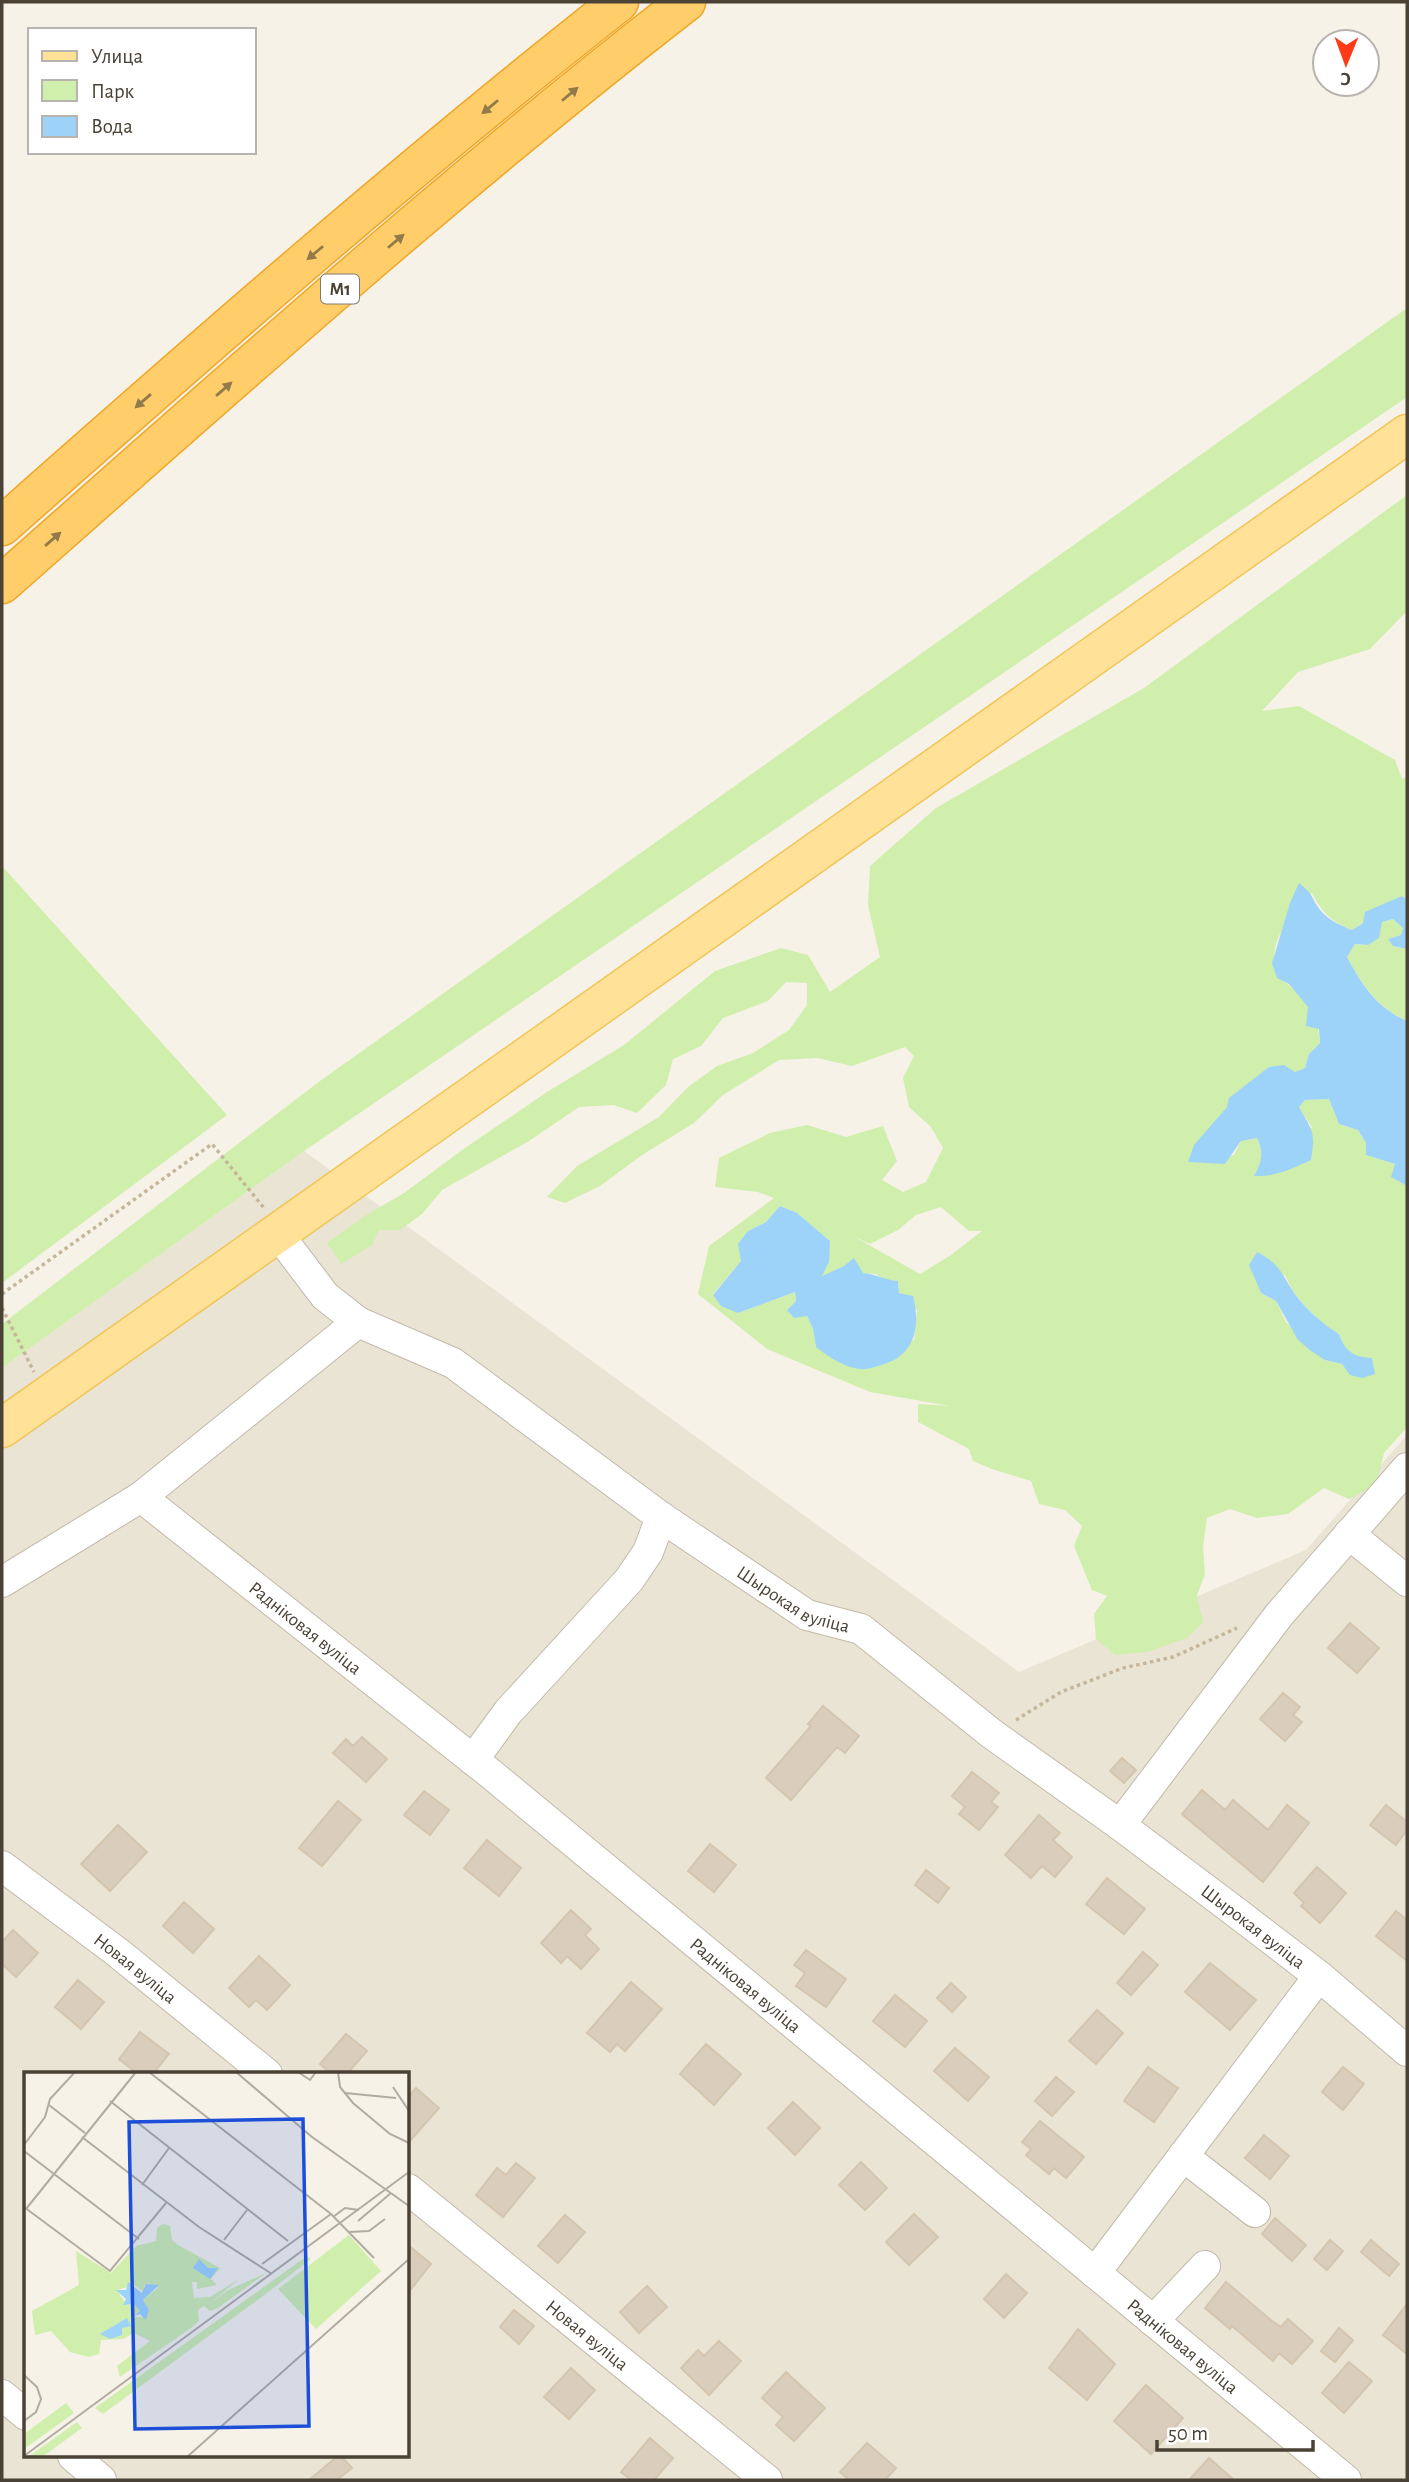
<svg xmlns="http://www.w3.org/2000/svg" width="1409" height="2482" font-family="'Alegreya Sans',sans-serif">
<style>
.residential{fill:#eae4d5;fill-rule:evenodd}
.green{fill:#d0eeac;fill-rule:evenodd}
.water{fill:#9ed3f9}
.building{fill:#d9cebc;stroke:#d4c6ae;stroke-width:2}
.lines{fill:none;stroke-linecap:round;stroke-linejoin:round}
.minor-casing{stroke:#c2baa9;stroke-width:32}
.major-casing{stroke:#f1c55a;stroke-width:41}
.highway-casing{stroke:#efa728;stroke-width:41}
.path{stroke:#c6b699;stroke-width:3.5;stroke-dasharray:3.5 3.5;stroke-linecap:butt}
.minor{stroke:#fff;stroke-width:30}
.major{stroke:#ffe298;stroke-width:38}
.highway{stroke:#ffce6a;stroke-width:38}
.oneway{fill:#927a4a}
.labels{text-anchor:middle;stroke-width:5;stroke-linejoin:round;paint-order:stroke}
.shield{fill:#fff;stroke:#807b72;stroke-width:2}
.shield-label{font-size:18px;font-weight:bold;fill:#4a4235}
.street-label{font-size:19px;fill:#4a4235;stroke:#fff}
.inset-road{fill:none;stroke:#b1aca0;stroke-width:2}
.view{fill:#1d4ed8;fill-opacity:0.15;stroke:#1d4ed8;stroke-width:3.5}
.inset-edge{fill:none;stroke:#4a4235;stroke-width:3.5}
</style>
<rect width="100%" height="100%" fill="#f6f2e8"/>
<path class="residential" d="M304 1151 1019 1672 1306 1550 1407 1435V2480H2V1368ZM26 2074H408V2456H26Z"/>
<path class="green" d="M1407 308V397L304 1151 2 1368V1324L320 1081Z
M1407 495V611L1370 649 1298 672 1262 711 1299 706 1395 760 1402 779 1407 777V899L1402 896 1352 930C1331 921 1322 913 1312 893 1290 918 1264 942 1278 978 1301 990 1319 1017 1320 1043L1309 1054 1305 1068 1227 1107 1213 1125 1189 1162H1205L1234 1155 1241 1141 1257 1138C1264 1154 1262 1162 1255 1176L1312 1127 1298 1107 1305 1100 1329 1099 1339 1124 1358 1130 1366 1143 1367 1155 1395 1164 1392 1177 1407 1186V1427L1384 1453 1376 1485 1349 1499 1324 1488 1288 1514 1257 1518 1230 1509 1207 1518 1203 1547 1205 1574 1197 1595 1203 1623 1187 1638 1147 1652 1115 1655 1096 1639 1094 1614 1107 1596 1092 1590 1074 1546 1082 1526 1065 1510 1039 1504 1031 1481 992 1469 973 1461 969 1449 918 1422V1404L950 1406 870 1392 767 1349 698 1294 709 1246 774 1198 758 1192 715 1187 719 1158 770 1133 807 1125 846 1137 883 1126 897 1161 882 1180 903 1192 926 1182 943 1148 931 1127 909 1107 903 1078 914 1056 905 1047 852 1066 817 1058 779 1060 723 1095 694 1123 642 1155 600 1186 565 1203 547 1197 577 1166 659 1117 688 1087 717 1066 753 1053 789 1030 807 1005V983L786 982 768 1001 723 1018 701 1046 673 1059 666 1085 637 1113 614 1105 579 1107 529 1141 442 1190 422 1214 400 1230H379L372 1245 341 1264 327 1243 368 1214 404 1193 465 1148 547 1092 624 1045 715 971 781 948 808 955 830 992 880 957 868 905 870 866 936 808 1144 688ZM780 1206 797 1213 830 1241 821 1277 844 1266 863 1273 876 1274 884 1280 898 1281 899 1293 917 1310 914 1340 816 1347 813 1329 807 1316 788 1309 796 1301 795 1292 738 1313 713 1294 741 1261 748 1231 766 1222ZM941 1207 969 1231H982L951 1255 920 1274 853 1236 870 1244 898 1230 916 1215ZM1285 1275C1295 1299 1317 1321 1339 1334 1344 1348 1348 1353 1362 1358L1342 1364 1325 1360 1286 1322 1276 1301 1261 1293 1258 1285Z
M2 866 227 1115 2 1283V865Z
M1393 919 1403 927 1401 935 1388 939 1393 946 1407 949V1021C1377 1007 1362 985 1347 957L1355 944 1368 945 1382 922Z"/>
<path class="water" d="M1299 883C1315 895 1311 899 1321 911 1329 920 1341 926 1352 930L1363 923 1365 912 1402 896 1407 899V949L1393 946 1388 939 1401 935 1403 928 1393 919 1382 922 1379 938 1368 945 1355 944 1347 957C1362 985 1377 1008 1407 1021V1186L1391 1177 1395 1164 1366 1155V1143L1358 1130 1339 1124 1329 1099 1305 1100 1299 1107C1312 1130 1316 1132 1311 1160 1292 1169 1275 1177 1254 1176 1262 1162 1264 1153 1257 1138L1241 1141 1225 1164 1188 1162 1194 1145 1227 1107 1229 1098 1269 1067 1284 1065 1295 1072 1305 1068 1309 1054 1320 1043 1319 1029 1306 1026 1308 1007 1289 984 1277 978 1272 963 1290 903Z
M780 1206 797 1213 830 1241 829 1262 822 1276 844 1266 854 1258 863 1273C876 1274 885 1280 898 1281L899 1293 913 1296C921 1326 915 1357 881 1365 875 1367 866 1370 860 1369 843 1367 829 1357 816 1347L813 1329 807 1316 794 1318 787 1310 796 1301 795 1292 738 1313 721 1306 713 1295 741 1261 738 1244 748 1231 766 1222Z
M1257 1252C1278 1263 1279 1269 1291 1288 1302 1306 1321 1323 1339 1334 1345 1351 1353 1357 1372 1358L1375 1374 1362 1378 1350 1375 1342 1364 1325 1360 1311 1351 1298 1340 1276 1301 1261 1293 1249 1265Z"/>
<path class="building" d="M1350 1623 1379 1648 1357 1673 1328 1648Z
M1283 1693 1300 1707 1293 1715 1302 1722 1285 1741 1260 1719Z
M823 1706 859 1736 845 1753 837 1747 791 1800 766 1778 811 1726 808 1724Z
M362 1737 387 1759 366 1782 333 1753 346 1739 353 1746Z
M1122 1758 1136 1770 1124 1783 1110 1771Z
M972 1772 999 1793 991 1802 998 1807 979 1830 959 1814 965 1807 952 1796Z
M1202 1790 1225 1810 1233 1800 1268 1830 1287 1805 1309 1823 1263 1882 1182 1814Z
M424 1791 449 1810 430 1835 404 1815Z
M338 1801 361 1820 322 1866 299 1848Z
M1386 1805 1407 1822V1830L1396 1845 1370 1825Z
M1039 1815 1060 1833 1053 1840 1072 1857 1055 1877 1042 1866 1031 1878 1005 1855Z
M118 1825 147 1852 110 1891 81 1864Z
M487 1840 521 1868 499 1896 464 1868Z
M710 1844 736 1865 714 1892 688 1871Z
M1317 1867 1346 1893 1320 1923 1301 1906 1304 1903 1294 1893Z
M926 1870 949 1888 938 1903 915 1885Z
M1107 1878 1145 1909 1124 1934 1086 1904Z
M184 1902 214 1929 193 1953 163 1926Z
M571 1910 591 1929 585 1935 599 1949 581 1969 567 1956 561 1963 541 1943Z
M1396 1911 1407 1920V1961L1376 1936Z
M13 1930 38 1953 16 1977 2 1964V1942Z
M806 1950 846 1979 826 2007 796 1986 805 1973 794 1965Z
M1143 1952 1158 1965 1131 1995 1117 1983Z
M259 1956 290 1985 267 2010 256 2000 249 2007 229 1988Z
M1210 1963 1256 2000 1230 2030 1185 1992Z
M78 1980 104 2002 81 2029 55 2007Z
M631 1982 662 2009 625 2051 617 2044 610 2052 587 2033Z
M951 1983 966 1997 952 2012 937 1998Z
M895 1995 927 2021 905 2047 873 2021Z
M1097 2010 1123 2033 1096 2064 1069 2041Z
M140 2032 169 2054 153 2074H138L119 2059Z
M346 2034 367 2051 347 2074H331L320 2064Z
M706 2044 741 2074 714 2105 680 2074Z
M955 2048 989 2077 968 2101 934 2071Z
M1148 2067 1178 2088 1154 2122 1124 2101Z
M1343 2067 1364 2084 1343 2110 1322 2092Z
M1056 2077 1074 2092 1052 2116 1035 2101Z
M416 2088 439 2108 408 2143V2097Z
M793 2102 820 2128 795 2155 768 2128Z
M1040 2121 1084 2157 1066 2178 1054 2168 1049 2174 1026 2155 1031 2149 1022 2142Z
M1264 2135 1289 2156 1270 2179 1245 2158Z
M861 2162 887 2188 865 2210 839 2185Z
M516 2163 535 2178 503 2217 476 2195 497 2168 506 2175Z
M914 2214 938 2237 909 2265 886 2242Z
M565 2215 585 2232 558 2263 538 2246Z
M1275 2218 1306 2245 1292 2261 1262 2234Z
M1330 2240 1343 2251 1327 2270 1314 2259Z
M1371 2240 1399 2264 1389 2276 1361 2252Z
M408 2245 431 2264 408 2293Z
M1006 2274 1027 2293 1004 2318 984 2299Z
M1226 2282 1272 2321 1281 2327 1288 2319 1313 2341 1292 2364 1279 2353 1273 2361 1232 2326 1230 2329 1205 2308Z
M647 2286 667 2307 639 2333 620 2312Z
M1407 2304V2354L1383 2335Z
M514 2310 534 2326 519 2344 500 2327Z
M1339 2328 1353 2340 1335 2362 1321 2351Z
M1078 2329 1115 2364 1087 2400 1049 2368Z
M719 2341 741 2361 709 2395 681 2368 698 2350 704 2356Z
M1349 2362 1372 2381 1344 2413 1322 2393Z
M571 2368 595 2390 569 2419 544 2397Z
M786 2372 825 2408 794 2441 776 2425 783 2417 762 2398Z
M1146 2385 1183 2418 1151 2454 1114 2421Z
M650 2438 673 2458 654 2480H631L621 2472Z
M867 2443 896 2468 885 2480H849L840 2472Z
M338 2456H341L352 2468 337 2480H309Z
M1209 2458 1234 2480H1189Z"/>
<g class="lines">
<defs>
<g id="minor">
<path id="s1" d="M278 1234 325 1296 358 1322 453 1363 661 1517 807 1615 861 1629 992 1734 1120 1825 1233 1910 1319 1976 1407 2051"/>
<path id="s2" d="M141 1497 491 1774 1346 2480"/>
<path d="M1349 1534 1407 1581"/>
<path d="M2 1582 141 1497 358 1322"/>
<path d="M473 1760 508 1712 629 1580 648 1552 661 1517"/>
<path d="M1120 1825 1279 1615 1407 1468"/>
<path id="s3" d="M2 1866 117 1952 267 2074"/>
<path d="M1183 2156 1255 2212"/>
<path id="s4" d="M408 2189 767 2480"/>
<path d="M1095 2273 1319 1976"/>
<path d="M1153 2321 1205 2266"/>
<path d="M2 2395 26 2415"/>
<path d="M73 2456 101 2480"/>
</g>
<path id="major" d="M2 1428 1407 434"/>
<path id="highway" d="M2 526C204 347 407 169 619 2
M2 584C226 386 449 186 686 2"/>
</defs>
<use href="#minor" class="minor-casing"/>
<use href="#major" class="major-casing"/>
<use href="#highway" class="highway-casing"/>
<path class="path" d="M2 1294 212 1144 264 1208
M2 1308 34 1372
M1016 1720 1061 1692 1123 1668 1173 1657 1237 1628"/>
<use href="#minor" class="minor"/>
<use href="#major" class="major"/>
<use href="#highway" class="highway"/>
</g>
<defs><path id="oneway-solid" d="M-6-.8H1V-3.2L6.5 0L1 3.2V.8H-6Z" transform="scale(1.75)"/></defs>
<g class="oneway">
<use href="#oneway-solid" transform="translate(570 94) rotate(-40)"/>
<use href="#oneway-solid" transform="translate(490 107) rotate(140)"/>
<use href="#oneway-solid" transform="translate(396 241) rotate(-40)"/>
<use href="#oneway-solid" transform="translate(315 253) rotate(140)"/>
<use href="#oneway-solid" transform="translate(224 389) rotate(-41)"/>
<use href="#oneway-solid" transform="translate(143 401) rotate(139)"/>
<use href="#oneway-solid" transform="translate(53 539) rotate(-41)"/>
</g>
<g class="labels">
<rect class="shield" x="321" y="274.5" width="38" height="29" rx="5"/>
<g class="shield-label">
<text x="340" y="295">М1</text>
</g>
<g class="street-label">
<text dy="7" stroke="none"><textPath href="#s1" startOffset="639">Шырокая вуліца</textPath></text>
<text dy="7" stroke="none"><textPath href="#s2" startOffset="210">Радніковая вуліца</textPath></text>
<text dy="7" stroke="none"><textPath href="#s1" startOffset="1206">Шырокая вуліца</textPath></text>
<text dy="7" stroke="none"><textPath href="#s3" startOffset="168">Новая вуліца</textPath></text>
<text dy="7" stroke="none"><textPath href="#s2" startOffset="777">Радніковая вуліца</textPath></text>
<text dy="7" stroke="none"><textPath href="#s4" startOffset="231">Новая вуліца</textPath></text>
<text dy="7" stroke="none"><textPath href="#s2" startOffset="1344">Радніковая вуліца</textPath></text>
</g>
</g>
<g transform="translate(24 2072)">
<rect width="385" height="385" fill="#f6f2e8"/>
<path d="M139 152 146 154 148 168 154 173 196 196 187 207 193 213 173 217V210H168L170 226 186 225 215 207 183 234 204 218 242 201 194 236 186 239 180 234 174 238 175 249 167 256 96 305 93 294 126 269 110 261 99 267 77 268 75 282 65 285 46 280 27 259 11 263 8 239 55 213 52 179 87 201 112 174 132 169 133 156ZM125 211 127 216 135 215 119 228 125 238 123 245H107L116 239 110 232 103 233 93 218 110 213 121 221 120 214ZM325 163 357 199 292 257 254 217ZM283 184 287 187 243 221 79 342 71 336ZM42 331 50 341 0 377V362ZM53 350 58 356 18 385H4Z" fill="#d0eeac" fill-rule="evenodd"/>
<path d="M175 187 184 196H194L186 207 169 196ZM104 210 118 221 122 212 135 213 119 228 125 238 122 248 116 242 107 245V239L111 243 116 239 110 232 99 233 102 227 92 218H102ZM103 246 107 254 98 256V263L86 267 76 262Z" fill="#9ed3f9"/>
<path class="inset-road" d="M125 0 307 142 350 186M212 0 288 65 385 134M274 0 286 8 292 0M314 0 316 15 329 31 366 62 385 71M369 15 385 39M321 21 372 26M86 29 264 169M25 33 61 61M58 65 175 155 248 202M0 73 21 45 26 27 51 0M0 79 115 167M118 113 145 76M0 135 86 199 142 131M2 137 112 0M309 145 321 136 335 138M334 149 367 121M325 160 345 159 361 147M200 168 223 138M238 192 307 142M0 303 13 315 17 327 12 340 0 349M0 384 385 100M163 385 385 187"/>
<path class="view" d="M279 47 285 354 111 357 105 50Z"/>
<rect width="385" height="385" class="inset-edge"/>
</g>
<rect width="1409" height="2482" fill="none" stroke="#4a4235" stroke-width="7"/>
<rect x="28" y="28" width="228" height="126" fill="#ffffff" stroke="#b7b3ae" stroke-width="2"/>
<rect x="42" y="51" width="35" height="10" fill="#ffe298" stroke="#b7b3ae" stroke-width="2"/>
<text x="91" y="63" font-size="21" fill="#4a4235">Улица</text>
<rect x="42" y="80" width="35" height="21" fill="#d0eeac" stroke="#b7b3ae" stroke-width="2"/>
<text x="91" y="98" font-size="21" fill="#4a4235">Парк</text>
<rect x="42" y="116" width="35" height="21" fill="#9ed3f9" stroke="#b7b3ae" stroke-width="2"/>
<text x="91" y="133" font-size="21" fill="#4a4235">Вода</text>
<g transform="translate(1346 63) rotate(181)"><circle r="33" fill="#ffffff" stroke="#b7b3ae" stroke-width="2"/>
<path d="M0-5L12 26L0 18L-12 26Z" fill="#ff3a16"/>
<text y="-10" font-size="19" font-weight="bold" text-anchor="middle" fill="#4a4235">С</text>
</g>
<path d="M1157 2440v10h156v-10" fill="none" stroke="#4a4235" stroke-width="3.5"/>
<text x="1168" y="2440" font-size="21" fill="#4a4235" stroke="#ffffff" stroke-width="5" paint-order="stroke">50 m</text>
</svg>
